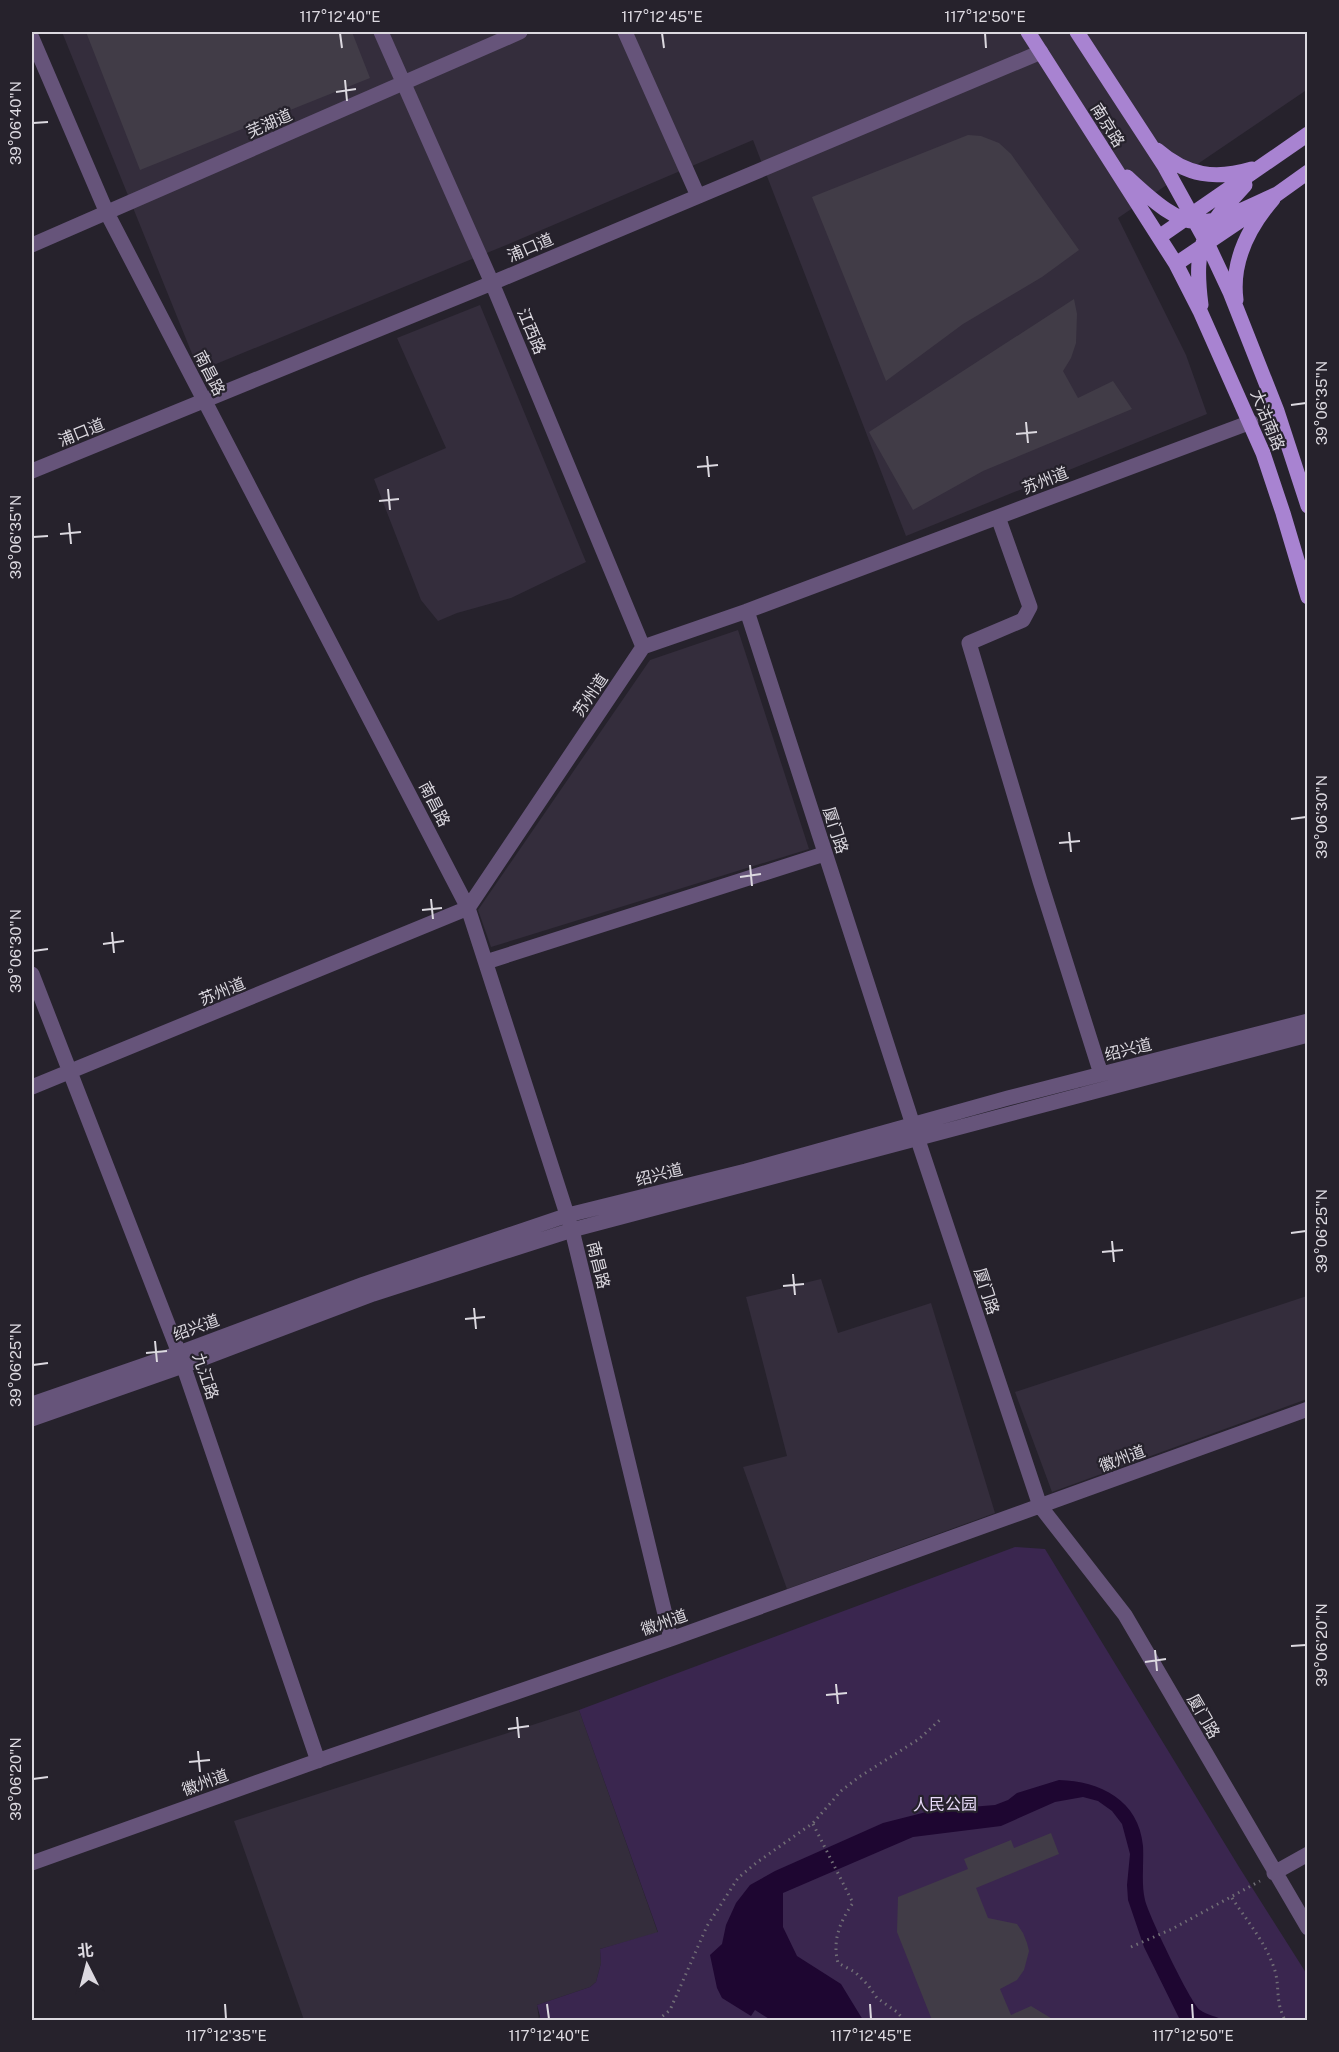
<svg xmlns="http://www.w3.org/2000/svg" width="1339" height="2052" font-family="'Public Sans','Noto Sans SC',sans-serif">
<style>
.built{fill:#342d3c}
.green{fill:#3a264f}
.water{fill:#1e0631}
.building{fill:#413c47}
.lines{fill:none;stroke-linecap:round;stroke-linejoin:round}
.path{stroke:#716e76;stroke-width:3;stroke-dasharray:1.5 4.5;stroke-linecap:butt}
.minor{stroke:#66547a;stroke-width:15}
.major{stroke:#a883d1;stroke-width:15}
.ticks{fill:none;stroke:#dcd9e0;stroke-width:2}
.labels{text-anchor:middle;stroke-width:4.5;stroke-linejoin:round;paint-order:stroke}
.street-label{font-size:16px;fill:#dcd9e0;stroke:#26222c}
.park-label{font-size:16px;fill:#eadcfb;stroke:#26222c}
.neatline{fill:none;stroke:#dcd9e0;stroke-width:2}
.ticks-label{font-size:15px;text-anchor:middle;fill:#dcd9e0}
</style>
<rect width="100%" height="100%" fill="#26222c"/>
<path class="built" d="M62 32H1307L1308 89 1118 218 1186 355 1207 414 906 536 753 140 511 243 199 371Z
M480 305 586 562 511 598 457 613 438 621 421 600 374 479 446 448 397 338Z
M738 630 809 849 491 947 478 910 650 660Z
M821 1279 838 1333 931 1303 995 1513 787 1589 743 1467 787 1456 746 1297Z
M1307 1296V1399L1052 1492 1015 1392Z
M579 1710 658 1933 600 1949 601 1963 596 1982 590 1987 537 2005 539 2020H304L234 1821Z"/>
<path class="green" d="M1015 1547 1045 1549 1239 1867 1308 1976 1307 2020H539L540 2016 537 2005 590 1987 596 1982 601 1963 600 1949 658 1932 579 1710Z"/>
<path class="water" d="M1059 1780C1100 1781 1139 1800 1143 1846 1144 1863 1141 1883 1145 1900 1148 1914 1191 2004 1200 2010 1207 2015 1217 2017 1225 2020H1180L1144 1947 1128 1900 1127 1885 1130 1854 1122 1824 1112 1811 1098 1801 1083 1797 1055 1802 1001 1826 913 1837 783 1893V1927L797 1956 841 1984 863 2020H771L755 2010 751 2016 722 1998 717 1988 710 1955 722 1944 726 1925 736 1903 750 1885 775 1871 883 1823 934 1810 995 1805 1008 1800 1017 1793Z"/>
<path class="building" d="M86 32H352L370 78 140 170Z
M968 135 981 136 999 143 1011 154 1079 250 1042 277 963 324 886 381 812 197Z
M1074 299 1077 314 1076 343 1071 358 1063 371 1078 398 1113 381 1132 409 983 471 913 510 869 432Z
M1051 1833 1059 1854 976 1888 988 1918 1017 1924 1023 1933 1027 1943 1029 1951 1024 1970 1017 1980 1000 1989 1011 2015 1031 2006 1054 2020H932L897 1932 898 1897 968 1869 964 1859 1011 1840 1014 1848Z"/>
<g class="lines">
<path class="path" d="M813 1824 853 1903C840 1921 832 1941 838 1963L855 1972 868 1985 877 1998 897 2012 904 2020
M1232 1898C1247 1921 1267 1944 1275 1971 1280 1989 1275 2001 1285 2020
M1131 1947 1172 1929 1260 1881
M658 2020 670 2010 707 1926 738 1878 756 1863 813 1823 841 1791 859 1777 919 1739 942 1718"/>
<path class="minor" d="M381 32 492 283 643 647
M625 32 698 196
M32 38 107 213 468 908 572 1230 671 1639
M32 245 520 32
M32 471 492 283 1041 52
M998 517 1030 607 1023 620 969 643 1040 881 1101 1074
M747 611 913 1125 1040 1506 1125 1615 1308 1928
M486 962 824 854
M32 974 179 1353 318 1761
M32 1087 468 908 643 647 747 611 1251 422
M32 1404 179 1353 364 1284 568 1215 746 1171 1008 1098 1308 1021
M32 1419 183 1366 373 1294 572 1230 1308 1035
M32 1863 331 1756 671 1639 1308 1409
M1274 1873 1308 1854"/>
<path class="major" d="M1028 32 1176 264 1200 311 1263 453 1283 513 1308 597
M1077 32 1165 167 1207 243 1230 292 1277 411 1308 506
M1157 150C1187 176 1215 180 1252 169
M1127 177C1192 238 1200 230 1277 194
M1269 200 1308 172
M1159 237 1308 134
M1176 264 1247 216
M1236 300C1231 261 1249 227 1273 199
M1201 305C1193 242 1204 230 1245 185"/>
</g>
<path class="ticks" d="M340 33 342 48M662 33 664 48M985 33 986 48M345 80 347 101M336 92 356 89M33 123 48 122M1291 405 1306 403M1026 422 1028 443M1016 434 1037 432M707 456 709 477M697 467 718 465M388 489 390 510M379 501 399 499M69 523 71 544M60 534 81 532M33 537 48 536M1291 819 1306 817M1069 832 1071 852M1059 843 1080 841M750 865 752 886M740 877 761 874M431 899 433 919M422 910 442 908M112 932 114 953M103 944 124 941M33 951 48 949M1291 1233 1306 1231M1112 1241 1114 1262M1102 1252 1123 1250M793 1274 795 1295M783 1286 804 1284M474 1308 476 1329M465 1319 485 1317M155 1341 157 1362M146 1353 167 1351M33 1365 48 1363M1291 1646 1306 1645M1155 1650 1157 1671M1145 1662 1166 1659M836 1684 838 1704M826 1695 847 1693M517 1717 519 1738M508 1729 529 1726M198 1751 200 1772M189 1762 210 1760M33 1779 48 1777M225 2004 226 2019M547 2004 549 2019M870 2004 871 2019M1192 2004 1193 2019"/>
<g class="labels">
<g class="street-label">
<text transform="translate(269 123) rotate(-24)" y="6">芜湖道</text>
<text transform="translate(1108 125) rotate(58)" y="6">南京路</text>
<text transform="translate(530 247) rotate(-23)" y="6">浦口道</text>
<text transform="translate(532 331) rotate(67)" y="6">江西路</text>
<text transform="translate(210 373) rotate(63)" y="6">南昌路</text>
<text transform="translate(1268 420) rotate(68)" y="6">大沽南路</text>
<text transform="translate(81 432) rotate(-22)" y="6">浦口道</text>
<text transform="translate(1045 480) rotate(-21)" y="6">苏州道</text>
<text transform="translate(590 695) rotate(-56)" y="6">苏州道</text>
<text transform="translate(435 804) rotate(63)" y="6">南昌路</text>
<text transform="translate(836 830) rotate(72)" y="6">厦门路</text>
<text transform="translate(222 991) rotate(-22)" y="6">苏州道</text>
<text transform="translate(1128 1049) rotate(-14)" y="6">绍兴道</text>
<text transform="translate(659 1174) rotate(-14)" y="6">绍兴道</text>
<text transform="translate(599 1265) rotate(76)" y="6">南昌路</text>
<text transform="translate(987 1291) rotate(72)" y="6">厦门路</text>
<text transform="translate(196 1327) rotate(-20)" y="6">绍兴道</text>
<text transform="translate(206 1376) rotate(71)" y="6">九江路</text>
<text transform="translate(1122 1458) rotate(-20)" y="6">徽州道</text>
<text transform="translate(664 1622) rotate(-19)" y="6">徽州道</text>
<text transform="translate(1204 1716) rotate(60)" y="6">厦门路</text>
<text transform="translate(205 1782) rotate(-20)" y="6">徽州道</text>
</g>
<g class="park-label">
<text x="945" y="1810">人民公园</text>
</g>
</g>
<rect width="1339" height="2052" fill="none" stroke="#26222c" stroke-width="66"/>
<g transform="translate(87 1965) rotate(354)" stroke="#26222c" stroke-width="4.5" paint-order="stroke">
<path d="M0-4.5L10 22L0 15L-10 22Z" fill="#dcd9e0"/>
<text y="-9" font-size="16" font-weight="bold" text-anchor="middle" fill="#dcd9e0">北</text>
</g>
<rect x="33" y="33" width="1273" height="1986" class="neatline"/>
<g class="ticks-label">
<text x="340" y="22">117°12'40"E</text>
<text x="662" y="22">117°12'45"E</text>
<text x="985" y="22">117°12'50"E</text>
<text transform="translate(16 123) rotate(-90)" y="5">39°06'40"N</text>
<text transform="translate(1322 403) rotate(-90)" y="5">39°06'35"N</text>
<text transform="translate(16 537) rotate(-90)" y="5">39°06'35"N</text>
<text transform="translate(1322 817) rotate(-90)" y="5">39°06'30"N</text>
<text transform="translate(16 951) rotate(-90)" y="5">39°06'30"N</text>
<text transform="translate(1322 1231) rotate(-90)" y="5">39°06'25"N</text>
<text transform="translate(16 1365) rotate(-90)" y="5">39°06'25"N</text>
<text transform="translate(1322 1645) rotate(-90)" y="5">39°06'20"N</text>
<text transform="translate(16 1779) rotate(-90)" y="5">39°06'20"N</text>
<text x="226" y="2041">117°12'35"E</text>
<text x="549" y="2041">117°12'40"E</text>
<text x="871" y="2041">117°12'45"E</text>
<text x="1193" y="2041">117°12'50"E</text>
</g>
</svg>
